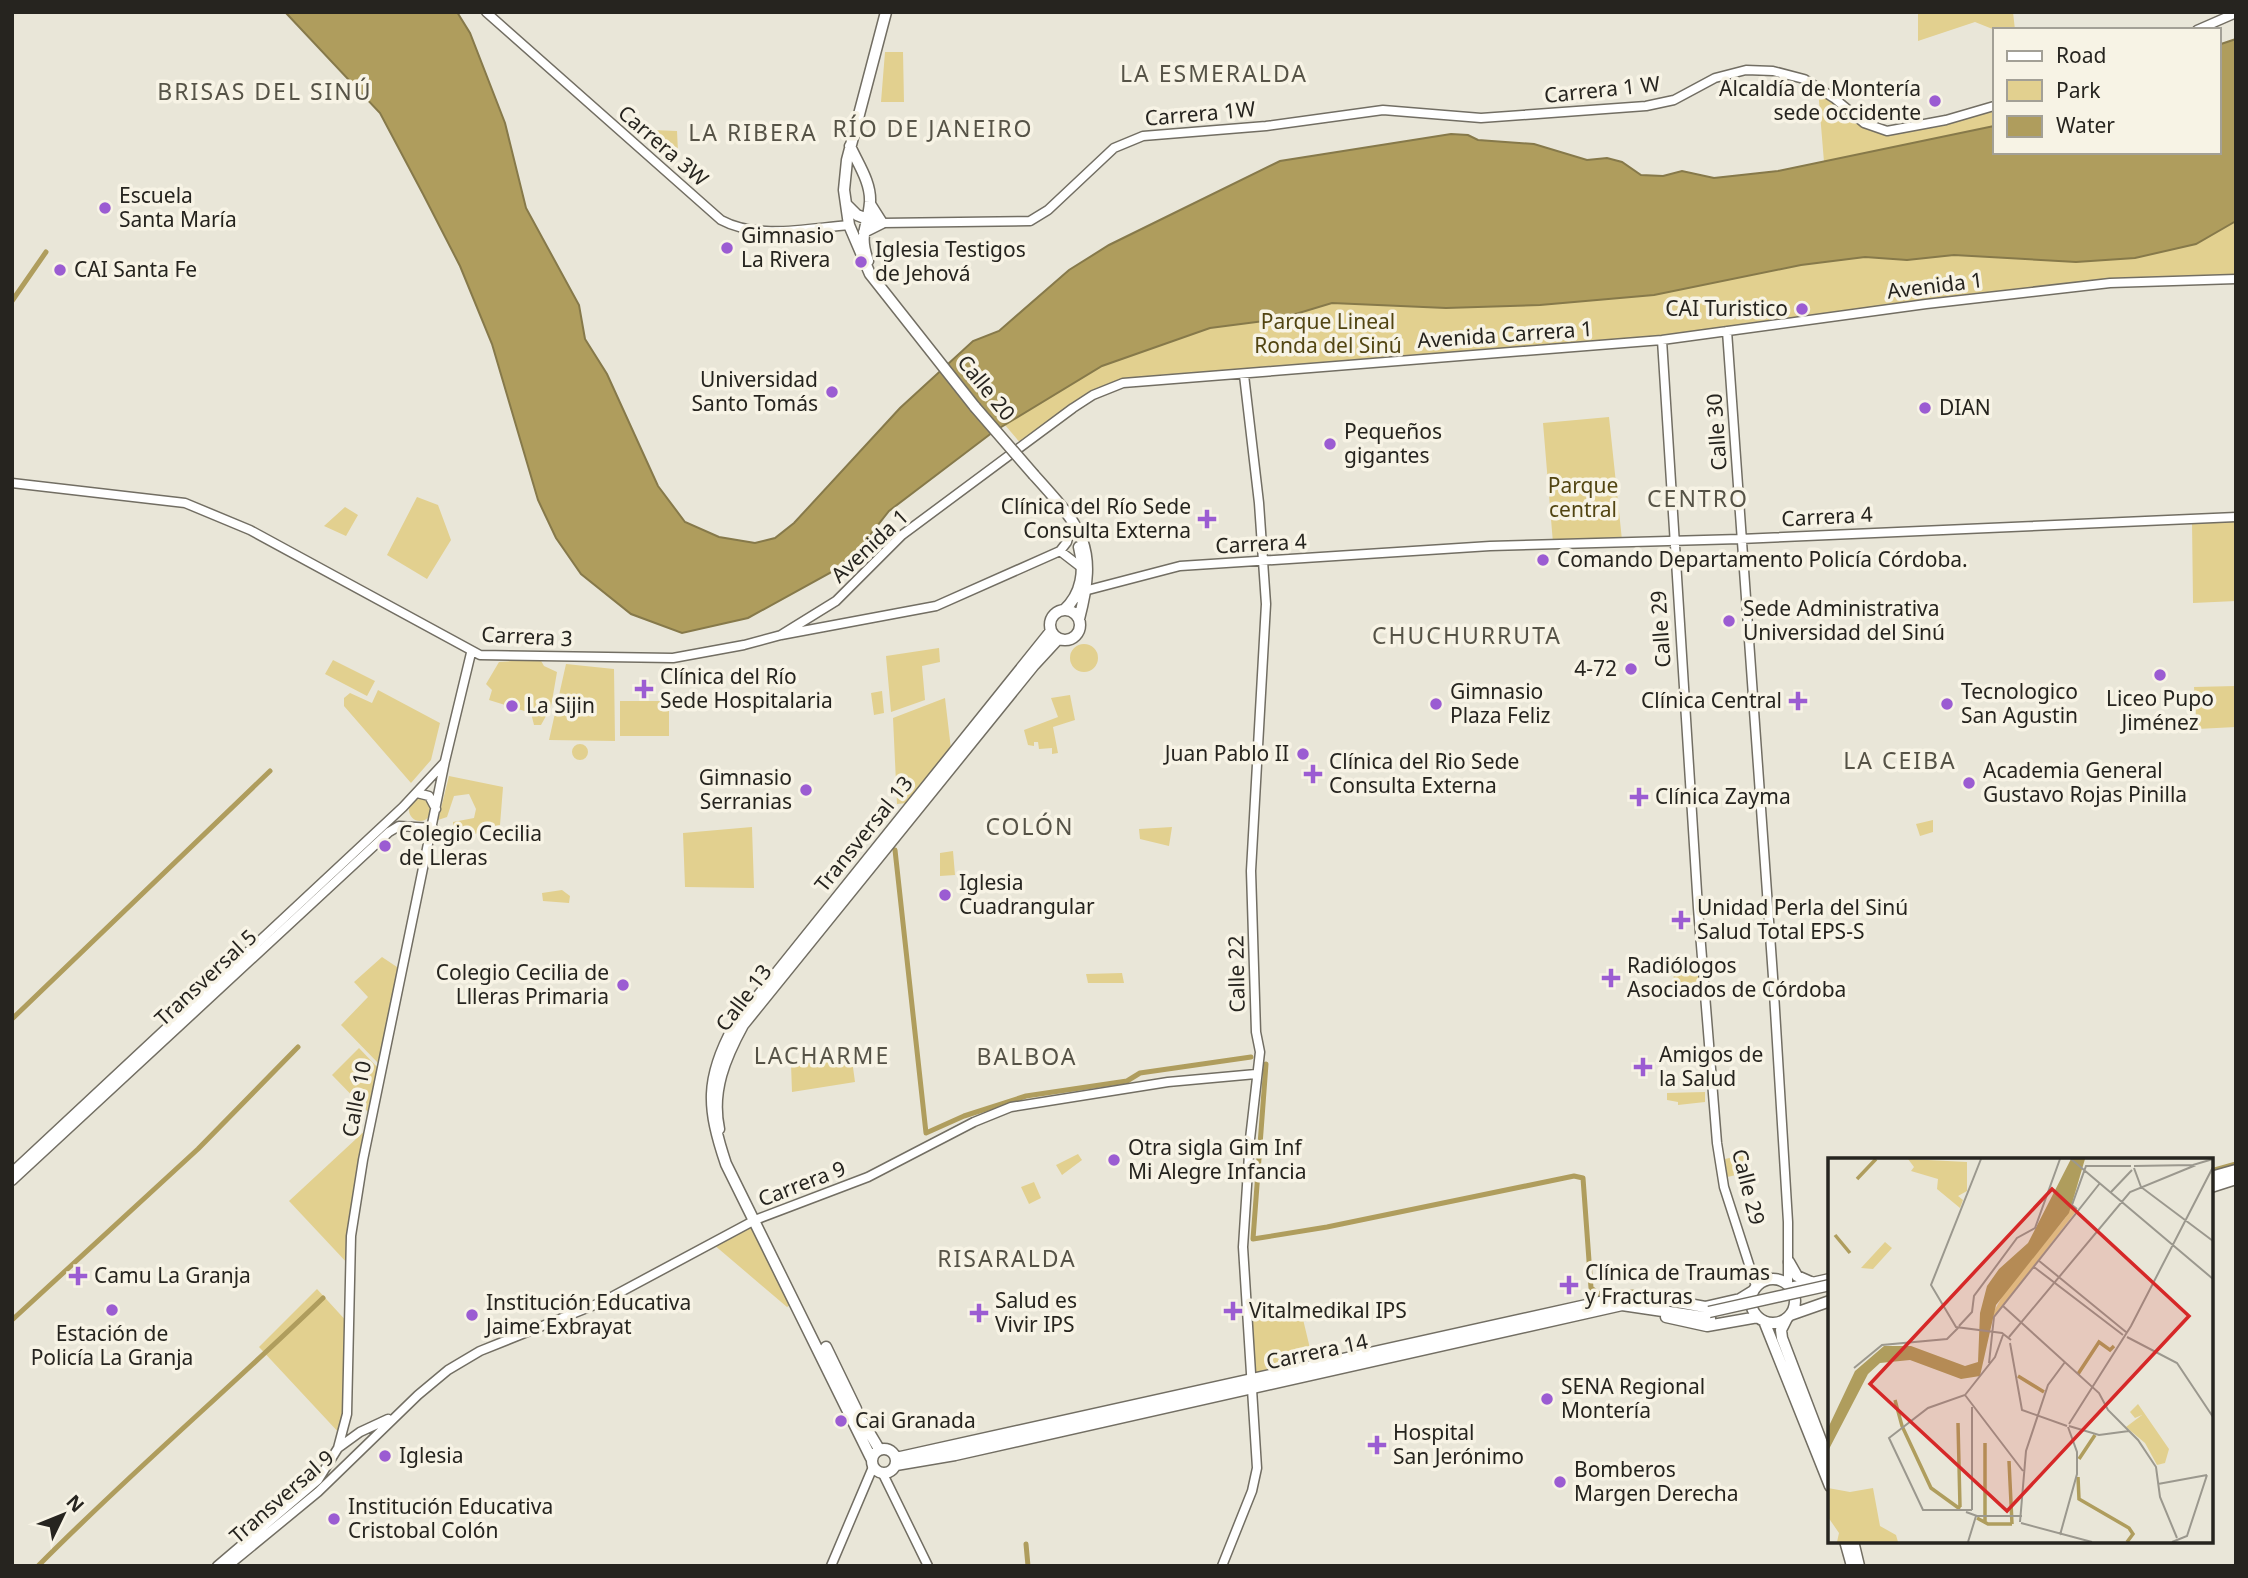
<svg xmlns="http://www.w3.org/2000/svg" width="2248" height="1578" font-family="'Noto Sans',sans-serif">
<style>
.green{fill:#e2d08f}
.water{fill:#af9d5d;stroke:#86794a;stroke-width:2}
.lines{fill:none;stroke-linecap:round;stroke-linejoin:round}
.canal{stroke:#af9d5d;stroke-width:5}
.minor-casing{stroke:#726e63;stroke-width:11}
.major-casing{stroke:#726e63;stroke-width:13}
.minor{stroke:#fff;stroke-width:8}
.major{stroke:#fff;stroke-width:10}
.major-bridge-casing{stroke:#726e63;stroke-width:13;stroke-linecap:butt}
.major-bridge{stroke:#fff;stroke-width:10}
.poi-dot{fill:#9b5cd2;stroke:#f7f3e5;stroke-width:2.5}
.labels{text-anchor:middle;stroke-width:7;stroke-linejoin:round;paint-order:stroke}
.poi-label{font-size:21px;fill:#26241f;stroke:#f7f3e5;text-anchor:start}
.street-label{font-size:21px;fill:#26241f;stroke:#f7f3e5}
.park-label{font-size:21px;fill:#524512;stroke:#f7f3e5}
.neighbourhood-label{font-size:23px;letter-spacing:2px;fill:#565347;stroke:#f7f3e5}
.inset-river{fill:none;stroke:#af9d5d;stroke-width:3.5}
.inset-road{fill:none;stroke:#9b988e;stroke-width:2}
.view{fill:#d62828;fill-opacity:0.15;stroke:#d62828;stroke-width:3.5}
.inset-edge{fill:none;stroke:#26241f;stroke-width:3.5}
</style>
<rect width="100%" height="100%" fill="#e9e6d8"/>
<path class="green" d="M1918 12H2013L2015 30H1995L1975 22 1918 41Z
M885 52H903L904 102H881Z
M1818 89 1874 129 1911 130 1994 110V126L1824 162Z
M652 130 677 131 678 152Z
M2236 221V277L2176 276 1663 337 1126 380 1069 405 1022 445 1005 425 1102 366 1125 357 1210 328 1279 319 1332 303 1446 308 1540 305 1654 295 1801 265 1865 257 1907 260 1954 255 2196 244Z
M1609 417 1622 540 1553 543 1543 423Z
M417 497 438 505 451 540 427 579 387 555Z
M345 507 358 515 346 536 324 526Z
M2236 520V601L2193 603 2192 521Z
M1070 658a14 14 0 1 1 28 0a14 14 0 1 1-28 0Z
M939 648 940 662 922 666 925 700 891 712 886 656Z
M540 659 544 666 557 672 551 707 541 725H534L531 713 489 700 492 690 486 684 499 662Z
M333 660 375 681 367 696 325 674Z
M566 664 614 669 615 741 549 740Z
M2236 686V727L2197 729 2194 687Z
M378 690 440 723 431 760 411 783 344 706V698L350 693 372 703Z
M882 691 884 713 874 715 871 693Z
M1070 695 1075 720 1053 727 1058 753 1052 754V748L1039 749 1038 742H1034V746L1028 745 1024 730 1058 717 1051 698Z
M945 698 951 749 907 803 897 804 893 718Z
M620 701H669V736H620Z
M572 752a8 8 0 1 1 16 0a8 8 0 1 1-16 0Z
M449 776 503 787 500 825 475 834 454 832 453 822 474 818 476 809 469 794 454 796 447 817 438 820Z
M409 810a11 11 0 1 1 22 0a11 11 0 1 1-22 0Z
M1933 820V832L1920 836 1916 824Z
M752 827 754 888 685 887 683 833Z
M1172 827 1169 846 1140 839 1139 829Z
M953 851 955 875 940 876V853Z
M562 890 570 896 569 903 543 901 542 893Z
M382 957 400 969 379 1064 341 1025 368 997 354 982Z
M1688 962 1690 969 1698 968 1699 982 1674 984 1673 963Z
M1122 973 1124 983H1088L1086 974Z
M359 1048 379 1069 370 1114 332 1075Z
M852 1060 855 1082 792 1092 791 1064Z
M1705 1092V1102L1678 1105V1102L1667 1100V1093Z
M370 1126 349 1265 289 1201Z
M1078 1154 1082 1160 1062 1175 1056 1165Z
M1746 1154 1750 1172 1727 1177 1725 1159Z
M1034 1182 1041 1198 1029 1204 1021 1187Z
M756 1223 794 1303 787 1307 713 1244Z
M317 1289 349 1324 347 1414 341 1435 259 1347Z
M1302 1315 1313 1361 1253 1374 1252 1321Z"/>
<path class="water" d="M285 12H457L470 33 505 123 526 208 579 305 585 339 607 374 658 486 685 522 719 537 755 543 775 538 794 523 900 408 973 341 999 331 1069 270 1109 245 1280 161 1451 134 1468 135 1478 140 1534 144 1587 160 1607 158 1622 162 1641 175 1663 176 1682 171 1714 178 1778 171 1994 126V152H2218V45L2236 39V221L2196 244 2135 258 2076 262 1954 255 1907 260 1865 257 1801 265 1654 295 1540 305 1446 308 1332 303 1279 319 1210 328 1102 366 993 432 889 511 848 563 748 618 682 633 631 614 581 574 556 538 538 500 492 344 460 266 423 194 380 113Z"/>
<g class="lines">
<path class="canal" d="M12 301 46 252
M895 850 926 1133 964 1116 1026 1096 1127 1081 1140 1073 1251 1057
M12 1019 270 771
M1266 1064 1253 1239 1327 1227 1574 1176 1583 1178 1591 1288 1601 1295 1633 1292
M2211 1171 2236 1164
M12 1320 198 1149 298 1047
M1026 1544 1028 1566
M38 1566C130 1473 229 1389 323 1298"/>
<defs>
<path id="minor" d="M486 12 721 220C758 240 809 228 849 225
M2197 30 2236 13
M867 219 882 223 1030 221 1048 210 1114 148 1143 136 1266 126 1383 110 1481 118 1646 106 1674 100 1715 78 1746 70 1773 71 1804 79 1834 98 1864 123 1887 131 1946 120 1994 106
M1727 331 1773 977 1788 1222V1285
M1662 340 1698 908 1717 1143 1724 1187 1756 1286
M12 483 185 503 250 530 480 655 673 658 744 645 781 635 936 606 1060 551 1067 542 1071 526
M1060 551 1082 568
M1088 590 1180 566 1490 546 1740 539 2236 517
M781 635 836 601 902 535 1073 408 1093 395 1123 383 1662 340 1926 304 2110 283 2236 279
M417 793 429 796 436 809
M12 1172 403 807 444 763
M12 1181 389 832 399 826 433 828
M338 1448 347 1414 351 1236 363 1160 445 761 471 653
M883 1474 928 1566
M217 1566 318 1480 338 1448 360 1432 388 1419
M228 1566 318 1492 418 1395 448 1370 480 1351 602 1302 755 1220 868 1177 974 1122 1011 1107 1168 1082 1256 1074
M831 1566 873 1467
M1222 1566 1252 1491 1257 1468 1243 1247 1250 1139 1260 1052 1256 1032 1251 871 1266 604 1259 503 1244 375"/>
<path id="major" d="M886 12 847 160 844 190 849 225 870 274 975 407
M850 146C858 164 871 182 870 202 868 229 858 232 868 261
M846 204 857 215 867 219
M864 232 882 223 870 204
M1034 475C1083 529 1098 546 1079 619
M1064 610C1082 594 1085 570 1079 547
M1050 625a15 15 0 1 1 30 0a15 15 0 1 1-30 0Z
M719 1129C711 1091 725 1058 743 1025L1034 665 1058 639
M2211 1177 2236 1170
M2211 1187 2236 1179
M1789 1262 1797 1276 1813 1283
M1751 1301a22 22 0 1 1 44 0a22 22 0 1 1-44 0Z
M1790 1288 1830 1279
M1650 1297 1705 1307 1740 1299 1753 1291
M1790 1315 1830 1301
M1666 1317 1707 1326 1758 1317
M1787 1318 1781 1330 1782 1338 1830 1464
M1764 1321 1830 1486
M826 1347 856 1409
M863 1422 879 1449
M872 1461a12 12 0 1 1 24 0a12 12 0 1 1-24 0Z
M871 1458 726 1164C707 1108 705 1079 734 1026L1051 631
M896 1458 1600 1302 1633 1298 1658 1302
M896 1465 955 1455 1622 1305 1710 1318
M1845 1541 1852 1566
M1853 1541 1859 1566"/>
</defs>
<use href="#minor" class="minor-casing"/>
<use href="#major" class="major-casing"/>
<use href="#minor" class="minor"/>
<use href="#major" class="major"/>
<defs>
<path id="major-bridge" d="M975 407 1034 475
M1709 1312 1830 1285"/>
</defs>
<use href="#major-bridge" class="major-bridge-casing"/>
<use href="#major-bridge" class="major-bridge"/>
</g>
<g class="poi-dot">
<circle cx="1935" cy="101" r="7"/>
<circle cx="105" cy="208" r="7"/>
<circle cx="727" cy="248" r="7"/>
<circle cx="861" cy="262" r="7"/>
<circle cx="60" cy="270" r="7"/>
<circle cx="1802" cy="309" r="7"/>
<circle cx="832" cy="392" r="7"/>
<circle cx="1925" cy="408" r="7"/>
<circle cx="1330" cy="444" r="7"/>
<path d="M1203.5 508.5h7v7h7v7h-7v7h-7v-7h-7v-7h7z"/>
<circle cx="1543" cy="560" r="7"/>
<circle cx="1729" cy="621" r="7"/>
<circle cx="1631" cy="669" r="7"/>
<circle cx="2160" cy="675" r="7"/>
<path d="M640.5 678.5h7v7h7v7h-7v7h-7v-7h-7v-7h7z"/>
<path d="M1794.5 690.5h7v7h7v7h-7v7h-7v-7h-7v-7h7z"/>
<circle cx="1436" cy="704" r="7"/>
<circle cx="1947" cy="704" r="7"/>
<circle cx="512" cy="706" r="7"/>
<circle cx="1303" cy="754" r="7"/>
<path d="M1309.5 763.5h7v7h7v7h-7v7h-7v-7h-7v-7h7z"/>
<circle cx="1969" cy="783" r="7"/>
<circle cx="806" cy="790" r="7"/>
<path d="M1635.5 786.5h7v7h7v7h-7v7h-7v-7h-7v-7h7z"/>
<circle cx="385" cy="846" r="7"/>
<circle cx="945" cy="895" r="7"/>
<path d="M1677.5 909.5h7v7h7v7h-7v7h-7v-7h-7v-7h7z"/>
<path d="M1607.5 967.5h7v7h7v7h-7v7h-7v-7h-7v-7h7z"/>
<circle cx="623" cy="985" r="7"/>
<path d="M1639.5 1056.5h7v7h7v7h-7v7h-7v-7h-7v-7h7z"/>
<circle cx="1114" cy="1160" r="7"/>
<path d="M74.5 1265.5h7v7h7v7h-7v7h-7v-7h-7v-7h7z"/>
<path d="M1565.5 1274.5h7v7h7v7h-7v7h-7v-7h-7v-7h7z"/>
<circle cx="112" cy="1310" r="7"/>
<path d="M1229.5 1300.5h7v7h7v7h-7v7h-7v-7h-7v-7h7z"/>
<path d="M975.5 1302.5h7v7h7v7h-7v7h-7v-7h-7v-7h7z"/>
<circle cx="472" cy="1315" r="7"/>
<circle cx="1547" cy="1399" r="7"/>
<circle cx="841" cy="1421" r="7"/>
<path d="M1373.5 1434.5h7v7h7v7h-7v7h-7v-7h-7v-7h7z"/>
<circle cx="385" cy="1456" r="7"/>
<circle cx="1560" cy="1482" r="7"/>
<circle cx="334" cy="1519" r="7"/>
</g>
<g class="labels">
<g class="poi-label">
<text x="1921" y="96" text-anchor="end">Alcaldía de Montería<tspan x="1921" dy="24">sede occidente</tspan></text>
<text x="119" y="203">Escuela<tspan x="119" dy="24">Santa María</tspan></text>
<text x="741" y="243">Gimnasio<tspan x="741" dy="24">La Rivera</tspan></text>
<text x="875" y="257">Iglesia Testigos<tspan x="875" dy="24">de Jehová</tspan></text>
<text x="74" y="277">CAI Santa Fe</text>
<text x="1788" y="316" text-anchor="end">CAI Turistico</text>
<text x="818" y="387" text-anchor="end">Universidad<tspan x="818" dy="24">Santo Tomás</tspan></text>
<text x="1939" y="415">DIAN</text>
<text x="1344" y="439">Pequeños<tspan x="1344" dy="24">gigantes</tspan></text>
<text x="1191" y="514" text-anchor="end">Clínica del Río Sede<tspan x="1191" dy="24">Consulta Externa</tspan></text>
<text x="1557" y="567">Comando Departamento Policía Córdoba.</text>
<text x="1743" y="616">Sede Administrativa<tspan x="1743" dy="24">Universidad del Sinú</tspan></text>
<text x="1617" y="676" text-anchor="end">4-72</text>
<text x="660" y="684">Clínica del Río<tspan x="660" dy="24">Sede Hospitalaria</tspan></text>
<text x="1450" y="699">Gimnasio<tspan x="1450" dy="24">Plaza Feliz</tspan></text>
<text x="1961" y="699">Tecnologico<tspan x="1961" dy="24">San Agustin</tspan></text>
<text x="2160" y="706" text-anchor="middle">Liceo Pupo<tspan x="2160" dy="24">Jiménez</tspan></text>
<text x="1782" y="708" text-anchor="end">Clínica Central</text>
<text x="526" y="713">La Sijin</text>
<text x="1289" y="761" text-anchor="end">Juan Pablo II</text>
<text x="1329" y="769">Clínica del Rio Sede<tspan x="1329" dy="24">Consulta Externa</tspan></text>
<text x="1983" y="778">Academia General<tspan x="1983" dy="24">Gustavo Rojas Pinilla</tspan></text>
<text x="792" y="785" text-anchor="end">Gimnasio<tspan x="792" dy="24">Serranias</tspan></text>
<text x="1655" y="804">Clínica Zayma</text>
<text x="399" y="841">Colegio Cecilia<tspan x="399" dy="24">de Lleras</tspan></text>
<text x="959" y="890">Iglesia<tspan x="959" dy="24">Cuadrangular</tspan></text>
<text x="1697" y="915">Unidad Perla del Sinú<tspan x="1697" dy="24">Salud Total EPS-S</tspan></text>
<text x="1627" y="973">Radiólogos<tspan x="1627" dy="24">Asociados de Córdoba</tspan></text>
<text x="609" y="980" text-anchor="end">Colegio Cecilia de<tspan x="609" dy="24">Llleras Primaria</tspan></text>
<text x="1659" y="1062">Amigos de<tspan x="1659" dy="24">la Salud</tspan></text>
<text x="1128" y="1155">Otra sigla Gim Inf<tspan x="1128" dy="24">Mi Alegre Infancia</tspan></text>
<text x="1585" y="1280">Clínica de Traumas<tspan x="1585" dy="24">y Fracturas</tspan></text>
<text x="94" y="1283">Camu La Granja</text>
<text x="995" y="1308">Salud es<tspan x="995" dy="24">Vivir IPS</tspan></text>
<text x="486" y="1310">Institución Educativa<tspan x="486" dy="24">Jaime Exbrayat</tspan></text>
<text x="1249" y="1318">Vitalmedikal IPS</text>
<text x="112" y="1341" text-anchor="middle">Estación de<tspan x="112" dy="24">Policía La Granja</tspan></text>
<text x="1561" y="1394">SENA Regional<tspan x="1561" dy="24">Montería</tspan></text>
<text x="855" y="1428">Cai Granada</text>
<text x="1393" y="1440">Hospital<tspan x="1393" dy="24">San Jerónimo</tspan></text>
<text x="399" y="1463">Iglesia</text>
<text x="1574" y="1477">Bomberos<tspan x="1574" dy="24">Margen Derecha</tspan></text>
<text x="348" y="1514">Institución Educativa<tspan x="348" dy="24">Cristobal Colón</tspan></text>
</g>
<g class="street-label">
<text transform="translate(1602 90) rotate(-6)" y="7">Carrera 1 W</text>
<text transform="translate(1200 114) rotate(-5)" y="7">Carrera 1W</text>
<text transform="translate(663 146) rotate(41)" y="7">Carrera 3W</text>
<text transform="translate(1935 286) rotate(-7)" y="7">Avenida 1</text>
<text transform="translate(1505 335) rotate(-4)" y="7">Avenida Carrera 1</text>
<text transform="translate(986 388) rotate(51)" y="7">Calle 20</text>
<text transform="translate(1717 432) rotate(-94)" y="7">Calle 30</text>
<text transform="translate(1827 517) rotate(-3)" y="7">Carrera 4</text>
<text transform="translate(1261 544) rotate(-3)" y="7">Carrera 4</text>
<text transform="translate(870 546) rotate(-43)" y="7">Avenida 1</text>
<text transform="translate(1661 629) rotate(-94)" y="7">Calle 29</text>
<text transform="translate(527 637) rotate(3)" y="7">Carrera 3</text>
<text transform="translate(864 834) rotate(-51)" y="7">Transversal 13</text>
<text transform="translate(1237 974) rotate(-91)" y="7">Calle 22</text>
<text transform="translate(206 978) rotate(-43)" y="7">Transversal 5</text>
<text transform="translate(744 998) rotate(-53)" y="7">Calle 13</text>
<text transform="translate(357 1099) rotate(-79)" y="7">Calle 10</text>
<text transform="translate(802 1184) rotate(-21)" y="7">Carrera 9</text>
<text transform="translate(1748 1187) rotate(76)" y="7">Calle 29</text>
<text transform="translate(1317 1352) rotate(-12)" y="7">Carrera 14</text>
<text transform="translate(282 1497) rotate(-41)" y="7">Transversal 9</text>
</g>
<g class="park-label">
<text x="1328" y="329">Parque Lineal<tspan x="1328" dy="24">Ronda del Sinú</tspan></text>
<text x="1583" y="493">Parque<tspan x="1583" dy="24">central</tspan></text>
</g>
<g class="neighbourhood-label">
<text x="1214" y="82">LA ESMERALDA</text>
<text x="265" y="100">BRISAS DEL SINÚ</text>
<text x="933" y="137">RÍO DE JANEIRO</text>
<text x="753" y="141">LA RIBERA</text>
<text x="1698" y="507">CENTRO</text>
<text x="1467" y="644">CHUCHURRUTA</text>
<text x="1900" y="769">LA CEIBA</text>
<text x="1030" y="835">COLÓN</text>
<text x="822" y="1064">LACHARME</text>
<text x="1027" y="1065">BALBOA</text>
<text x="1007" y="1267">RISARALDA</text>
</g>
</g>
<g transform="translate(1828 1158)">
<rect width="385" height="385" fill="#e9e6d8"/>
<path d="M80 1 139 4V33L130 38 135 42 132 50 109 31 110 21 83 13 86 9ZM254 10 244 47 249 52 166 159 160 173 164 157 176 135 238 59ZM57 84 64 90 45 111 33 110ZM310 246 341 291 337 305 329 307 317 285 298 269 314 257 307 260 302 254ZM0 330 22 334 45 330 52 368 68 377 70 384H9L11 375 0 359Z" fill="#e2d08f"/>
<path d="M243 1H257L241 55 168 147 152 218 133 221 82 202 52 205 40 216 0 293V270L27 213 56 188H83L137 208 150 204 152 155 159 128 171 111 200 85Z" fill="#af9d5d"/>
<path class="inset-river" d="M29 21 48 1M7 77 22 95M250 216 271 184 282 192 286 188M190 218 216 234M67 242 74 268 103 330 132 351M130 265 132 349M157 285V364M251 301 267 277M181 303 184 366M250 319 251 341 301 370 305 376 299 384M149 360 160 366H184"/>
<path class="inset-road" d="M153 1 103 127 128 169 174 175 183 182M243 1 385 121M306 8 365 7 385 1M306 10 313 29 385 83M283 34 304 12M249 51 244 47 258 8H303M210 102 298 174M206 109 295 177M175 148 271 235 280 252 310 282 328 309 332 339 349 380M131 168 144 154 146 138 189 80 207 70 232 1M181 179 302 34 368 7M299 179 349 205 385 259M182 185 194 252 239 268M161 205 166 159 272 25M26 210 54 187 119 181 130 170M137 237 195 313M144 249V352M241 266 303 168 385 9M241 268 271 277 301 273M330 326 379 317M144 352H95L61 280 100 250 137 237 167 199 175 177M138 354 149 358H194M192 364 198 293 220 227 237 204M193 365 264 384M232 377 249 316V294L240 269M140 384 148 358M344 384 359 378 379 317"/>
<path class="view" d="M224 31 361 158 179 353 42 226Z"/>
<rect width="385" height="385" class="inset-edge"/>
</g>
<rect width="2248" height="1578" fill="none" stroke="#26241f" stroke-width="28"/>
<rect x="1993" y="28" width="228" height="126" fill="#f7f3e5" stroke="#a3a096" stroke-width="2"/>
<rect x="2007" y="51" width="35" height="10" fill="#ffffff" stroke="#a3a096" stroke-width="2"/>
<text x="2056" y="63" font-size="21" fill="#26241f">Road</text>
<rect x="2007" y="80" width="35" height="21" fill="#e2d08f" stroke="#a3a096" stroke-width="2"/>
<text x="2056" y="98" font-size="21" fill="#26241f">Park</text>
<rect x="2007" y="116" width="35" height="21" fill="#af9d5d" stroke="#a3a096" stroke-width="2"/>
<text x="2056" y="133" font-size="21" fill="#26241f">Water</text>
<g transform="translate(63 1515) rotate(47)" stroke="#f7f3e5" stroke-width="5" paint-order="stroke">
<path d="M0-5L12 26L0 18L-12 26Z" fill="#26241f"/>
<text y="-10" font-size="19" font-weight="bold" text-anchor="middle" fill="#26241f">N</text>
</g>
</svg>
